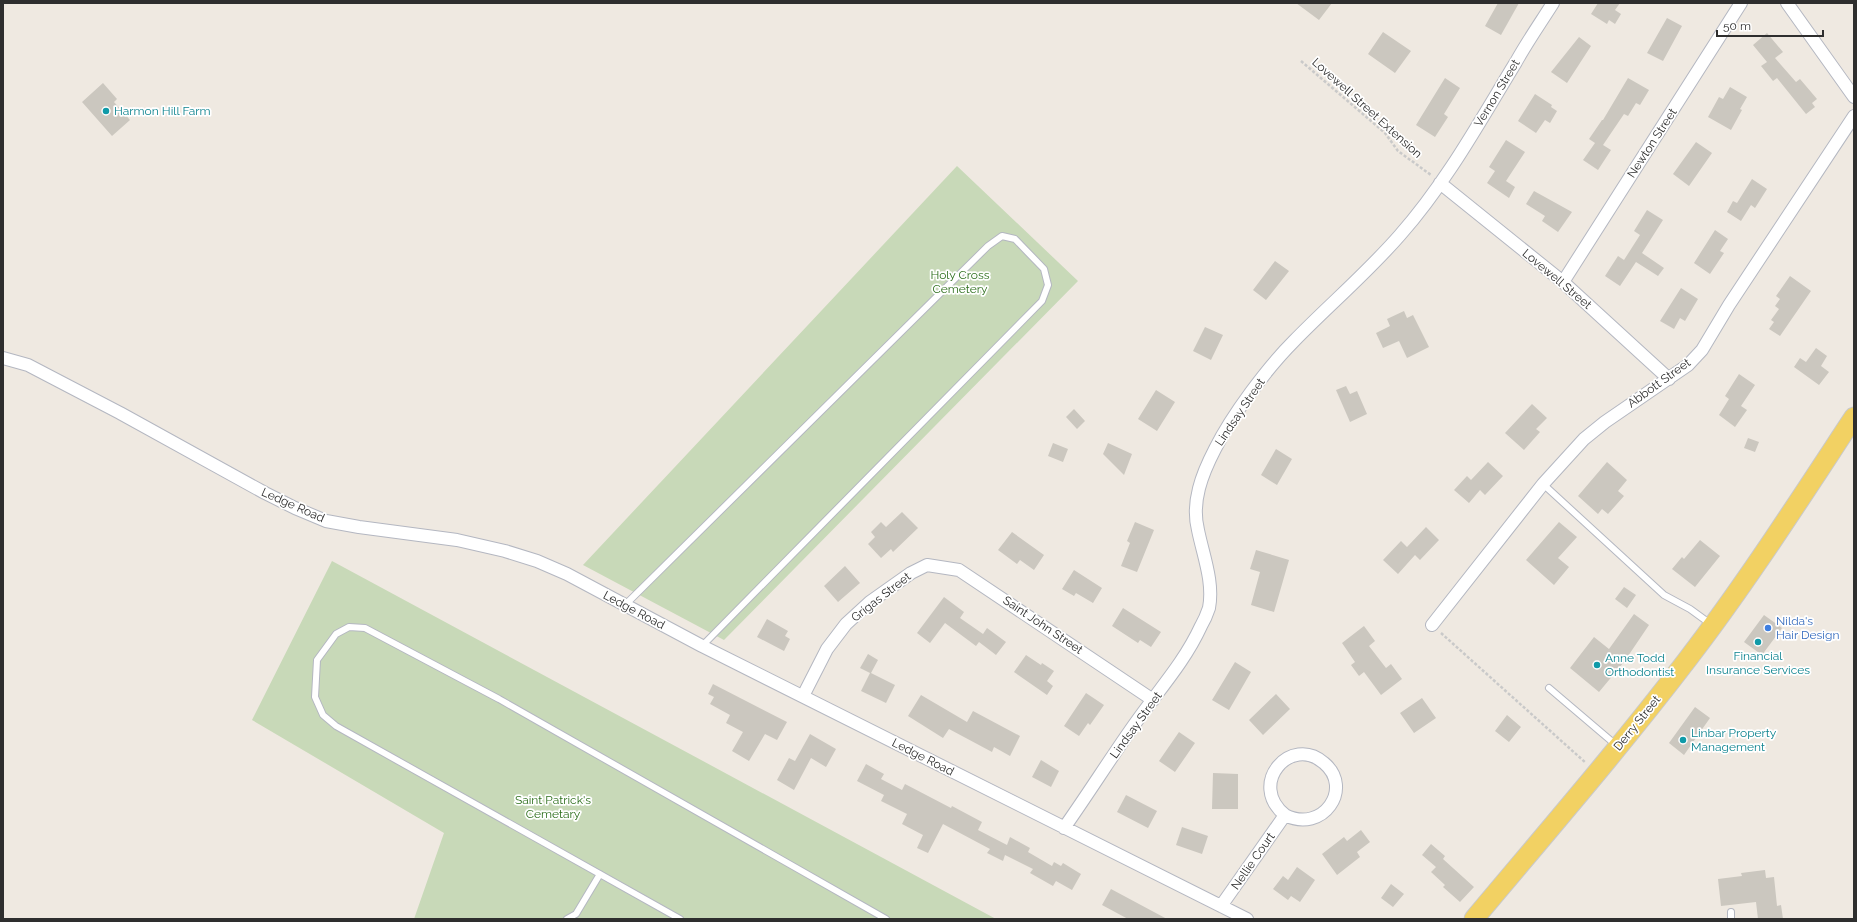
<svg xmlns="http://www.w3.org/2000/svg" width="1857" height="922" font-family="Raleway,sans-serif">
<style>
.cemetery{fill:#c8d9b8}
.building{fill:#cbc7bf}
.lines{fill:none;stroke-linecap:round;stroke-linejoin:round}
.lane-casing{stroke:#b4b7c1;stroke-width:8}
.street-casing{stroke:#b4b7c1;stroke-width:14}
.primary-casing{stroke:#c9c9c9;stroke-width:21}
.path{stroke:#c9c9c9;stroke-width:2.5;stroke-dasharray:3 2;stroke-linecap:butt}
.lane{stroke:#fff;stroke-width:6}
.street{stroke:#fff;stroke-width:12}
.primary{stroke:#f2d163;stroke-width:19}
.culture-dot{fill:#0f9aa8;stroke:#fff;stroke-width:1.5}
.shop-dot{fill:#3f7fe0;stroke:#fff;stroke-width:1.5}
.labels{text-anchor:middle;stroke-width:3.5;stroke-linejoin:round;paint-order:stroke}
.street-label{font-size:12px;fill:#2e2e2e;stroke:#fff}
.culture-label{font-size:12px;fill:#0d838f;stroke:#fff;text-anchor:start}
.park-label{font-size:12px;fill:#2c6e1b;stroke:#fff}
.shop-label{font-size:12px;fill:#366cbe;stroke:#fff;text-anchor:start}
</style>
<rect width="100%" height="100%" fill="#efe9e1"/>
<path class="cemetery" d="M957 166 1078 281 724 640 583 565Z
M332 561 996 919H414L444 833 252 720Z"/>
<path class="building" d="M1296 3H1332L1319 20Z
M1498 3H1519L1501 35 1485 26Z
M1598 3H1620L1615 10 1621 14 1615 24 1609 20 1607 24 1591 14Z
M1667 18 1682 26 1663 61 1647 53Z
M1383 32 1411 51 1395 73 1368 54Z
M1767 33 1783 52 1775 58 1796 82 1800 79 1817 99 1812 103 1815 107 1806 114 1777 78 1773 81 1761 66 1767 62 1753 45Z
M1579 37 1591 46 1567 83 1551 72Z
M1445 78 1460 88 1444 114 1448 117 1435 137 1416 125Z
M1628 78 1649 90 1640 105 1636 103 1628 116 1624 114 1603 145 1611 150 1598 170 1583 160 1595 143 1589 139 1602 120H1603Z
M103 83 117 99 114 102 130 120 112 136 82 102Z
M1730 87 1747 97 1740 109 1742 110 1731 130 1708 117 1719 97 1723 99Z
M1535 94 1552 105 1551 107 1557 111 1550 123 1545 120 1536 133 1518 121Z
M1506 140 1525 152 1506 181 1515 187 1509 198 1487 183 1495 171 1489 167Z
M1696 142 1712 153 1689 186 1673 174Z
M1752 179 1767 189 1755 208 1751 205 1741 221 1727 212 1733 201 1737 203Z
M1534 191 1572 212 1558 232 1542 221 1545 216 1526 204Z
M1647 210 1663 220 1642 253 1664 268 1658 276 1636 262 1620 286 1605 276 1618 256 1624 260 1640 235 1634 231Z
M1715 230 1728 239 1720 251 1724 253 1710 274 1694 263Z
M1275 261 1289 271 1266 300 1253 290Z
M1790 276 1811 291 1780 336 1769 329 1774 322 1771 320 1779 309 1775 306 1780 299 1776 296Z
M1681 288 1698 299 1685 321 1680 318 1674 329 1660 321Z
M1404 311 1407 318 1413 315 1429 347 1407 358 1399 341 1383 348 1376 333 1390 326 1387 319Z
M1205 327 1223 335 1211 360 1193 351Z
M1816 348 1827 356 1821 366 1829 372 1819 385 1794 367 1800 358 1806 362Z
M1739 374 1755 385 1741 406 1747 410 1735 427 1719 415 1729 399 1725 396Z
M1346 386 1350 394 1357 391 1367 414 1350 422 1336 390Z
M1156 390 1175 402 1157 431 1138 419Z
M1532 404 1547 418 1536 429 1540 432 1524 450 1505 433Z
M1074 409 1085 421 1077 429 1066 417Z
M1748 438 1759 442 1755 452 1744 448Z
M1053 443 1068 449 1063 462 1048 456Z
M1108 443 1132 454 1124 475 1103 454Z
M1276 449 1292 459 1277 485 1261 475Z
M1488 462 1503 476 1485 495 1480 490 1469 503 1454 490 1467 476 1471 480Z
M1607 462 1627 480 1618 491 1624 496 1608 514 1602 509 1598 514 1578 496Z
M902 512 918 528 893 552 891 549 881 558 868 544 875 537 871 532 881 522 886 527Z
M1135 522 1154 530 1137 572 1121 566 1130 543 1127 541Z
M1559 522 1577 537 1558 558 1569 567 1554 585 1526 560Z
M1426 527 1439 540 1420 560 1415 555 1398 574 1383 560 1401 541 1407 547Z
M1012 532 1044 555 1034 570 1020 560 1017 564 998 550Z
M1700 540 1720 556 1695 587 1672 569 1682 557 1684 559Z
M1256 550 1289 560 1274 612 1251 605 1260 572 1250 569Z
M845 566 860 583 838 602 824 586Z
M1074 570 1102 588 1093 603 1076 593 1074 596 1062 589Z
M1624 587 1636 595 1627 608 1615 599Z
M944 597 964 612 960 618 983 634 987 628 1006 642 996 655 979 642 976 646 945 623 930 643 917 633Z
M1123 608 1161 632 1151 647 1140 640 1138 643 1112 626Z
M1634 614 1649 625 1624 662 1599 692 1570 668 1594 637 1609 649Z
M1764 615 1782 628 1762 655 1744 642Z
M767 619 788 631 785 636 790 639 784 651 757 637Z
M1364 626 1375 641 1369 646 1386 668 1391 664 1402 679 1381 695 1364 672 1359 676 1351 665 1355 662 1342 643Z
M868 654 878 660 871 673 895 685 886 703 861 691 870 673 860 668Z
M1026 655 1041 665 1042 663 1054 671 1047 681 1053 686 1047 695 1014 672Z
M1235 662 1251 672 1229 710 1212 700Z
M713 684 787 722 777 740 765 734 749 761 732 751 743 732 726 723 730 715 710 704 714 697 708 694Z
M1086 693 1104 705 1090 725 1088 723 1079 736 1064 726Z
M1276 694 1290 709 1263 735 1249 720Z
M921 695 967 722 973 711 1020 736 1010 756 994 747 992 752 949 729 943 738 908 716Z
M1422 698 1436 718 1414 733 1400 713Z
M1695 707 1710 718 1684 755 1669 743Z
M1507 715 1521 727 1509 742 1495 731Z
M1179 732 1195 743 1175 772 1159 761Z
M810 734 836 749 826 767 811 758 794 790 777 780 789 758 795 761Z
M1041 760 1059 771 1051 787 1032 777Z
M866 764 884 774 881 779 902 790 905 784 951 808 952 806 982 822 978 830 1007 845 1010 837 1030 848 1028 852 1052 866 1054 862 1061 866 1063 863 1081 874 1072 890 1056 881 1053 886 1030 873 1033 869 1005 855 1003 861 987 853 990 849 943 824 928 853 917 848 923 835 902 824 907 814 881 801 884 795 857 781Z
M1213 773 1238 774V809H1212Z
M1126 795 1157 811 1148 828 1117 812Z
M1182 827 1208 836 1202 854 1176 845Z
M1361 830 1370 842 1357 852 1360 857 1337 875 1322 854 1344 837 1347 841Z
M1431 844 1445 856 1443 859 1474 887 1460 902 1443 887 1445 885 1431 872 1436 867 1422 855Z
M1297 867 1315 880 1300 902 1291 896 1288 900 1273 889 1283 876 1288 880Z
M1765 870 1766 878 1774 877 1777 906 1781 905 1783 919H1758L1756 902 1721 906 1718 879 1742 876 1741 873Z
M1391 884 1404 894 1393 907 1381 898Z
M1111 889 1167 919H1128L1102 905Z"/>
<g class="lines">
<defs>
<path id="lane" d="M1543 484 1664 595 1690 609 1712 625
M625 605 988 246 1002 236 1015 239 1044 269 1048 285 1042 301 702 646
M1549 688 1616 745
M1731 912V919
M567 919 576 914 600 874
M680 919 336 726 323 715 315 697 317 660 336 634 349 627 365 628 499 699 886 919"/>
<path id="street" d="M1787 3 1854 97
M1440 183 1563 282 1669 379
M1563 282 1741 3
M3 358 28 365 120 413 265 493 295 508 326 521 359 527 457 540 505 551 537 561 567 574 702 646 1247 919
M1432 625 1543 484 1584 439 1605 422 1688 365 1702 350 1729 305 1854 116
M803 696 827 649 846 624 870 602 911 573 927 565 959 570 1153 700
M1064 828C1088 794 1110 759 1134 725 1157 692 1184 663 1201 626 1204 621 1207 614 1209 608 1214 582 1203 555 1198 530 1191 502 1202 474 1215 449 1232 415 1267 368 1294 341 1329 305 1367 273 1400 235 1446 183 1480 121 1516 62 1527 42 1541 22 1553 3
M1221 906 1285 815C1323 834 1354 788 1324 763 1291 734 1247 784 1285 815"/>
<path id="primary" d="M1474 919C1546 833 1619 749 1687 660 1747 582 1800 499 1854 417"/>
</defs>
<use href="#lane" class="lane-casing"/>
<use href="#street" class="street-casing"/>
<use href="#primary" class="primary-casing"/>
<path class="path" d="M1301 61 1385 133 1398 151 1431 175
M1441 633 1586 763"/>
<use href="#lane" class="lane"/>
<use href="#street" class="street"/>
<use href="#primary" class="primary"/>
</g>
<g class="culture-dot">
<circle cx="106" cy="111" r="4"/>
<circle cx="1758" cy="642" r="4"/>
<circle cx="1597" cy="665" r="4"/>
<circle cx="1683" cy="740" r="4"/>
</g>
<circle class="shop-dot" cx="1768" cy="628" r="4"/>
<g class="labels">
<g class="street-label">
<text transform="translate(1497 93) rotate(-59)" y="4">Vernon Street</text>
<text transform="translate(1367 108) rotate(42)" y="4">Lovewell Street Extension</text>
<text transform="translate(1652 143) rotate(-57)" y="4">Newton Street</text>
<text transform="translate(1557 279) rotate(40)" y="4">Lovewell Street</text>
<text transform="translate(1659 383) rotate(-36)" y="4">Abbott Street</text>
<text transform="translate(1240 412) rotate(-56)" y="4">Lindsay Street</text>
<text transform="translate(293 505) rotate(24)" y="4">Ledge Road</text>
<text transform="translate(881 597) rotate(-38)" y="4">Grigas Street</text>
<text transform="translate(634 610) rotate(28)" y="4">Ledge Road</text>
<text transform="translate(1043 625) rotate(34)" y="4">Saint John Street</text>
<text transform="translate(1637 723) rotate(-51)" y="4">Derry Street</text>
<text transform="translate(1136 725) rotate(-54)" y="4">Lindsay Street</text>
<text transform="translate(923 757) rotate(27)" y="4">Ledge Road</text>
<text transform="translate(1253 861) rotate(-55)" y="4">Nellie Court</text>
</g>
<g class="culture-label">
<text x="114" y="115">Harmon Hill Farm</text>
<text x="1758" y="660" text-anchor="middle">Financial<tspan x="1758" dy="14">Insurance Services</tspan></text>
<text x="1605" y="662">Anne Todd<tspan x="1605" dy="14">Orthodontist</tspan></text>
<text x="1691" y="737">Linbar Property<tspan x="1691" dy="14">Management</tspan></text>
</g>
<g class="park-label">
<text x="960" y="279">Holy Cross<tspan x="960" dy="14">Cemetery</tspan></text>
<text x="553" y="804">Saint Patrick's<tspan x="553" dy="14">Cemetary</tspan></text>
</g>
<g class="shop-label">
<text x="1776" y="625">Nilda's<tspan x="1776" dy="14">Hair Design</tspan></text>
</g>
</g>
<rect width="1857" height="922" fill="none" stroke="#2e2e2e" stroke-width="8"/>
<path d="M1717 30v6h106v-6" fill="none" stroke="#2e2e2e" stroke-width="2"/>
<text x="1723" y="30" font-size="12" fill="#2e2e2e" stroke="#ffffff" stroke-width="3" paint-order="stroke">50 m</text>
</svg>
